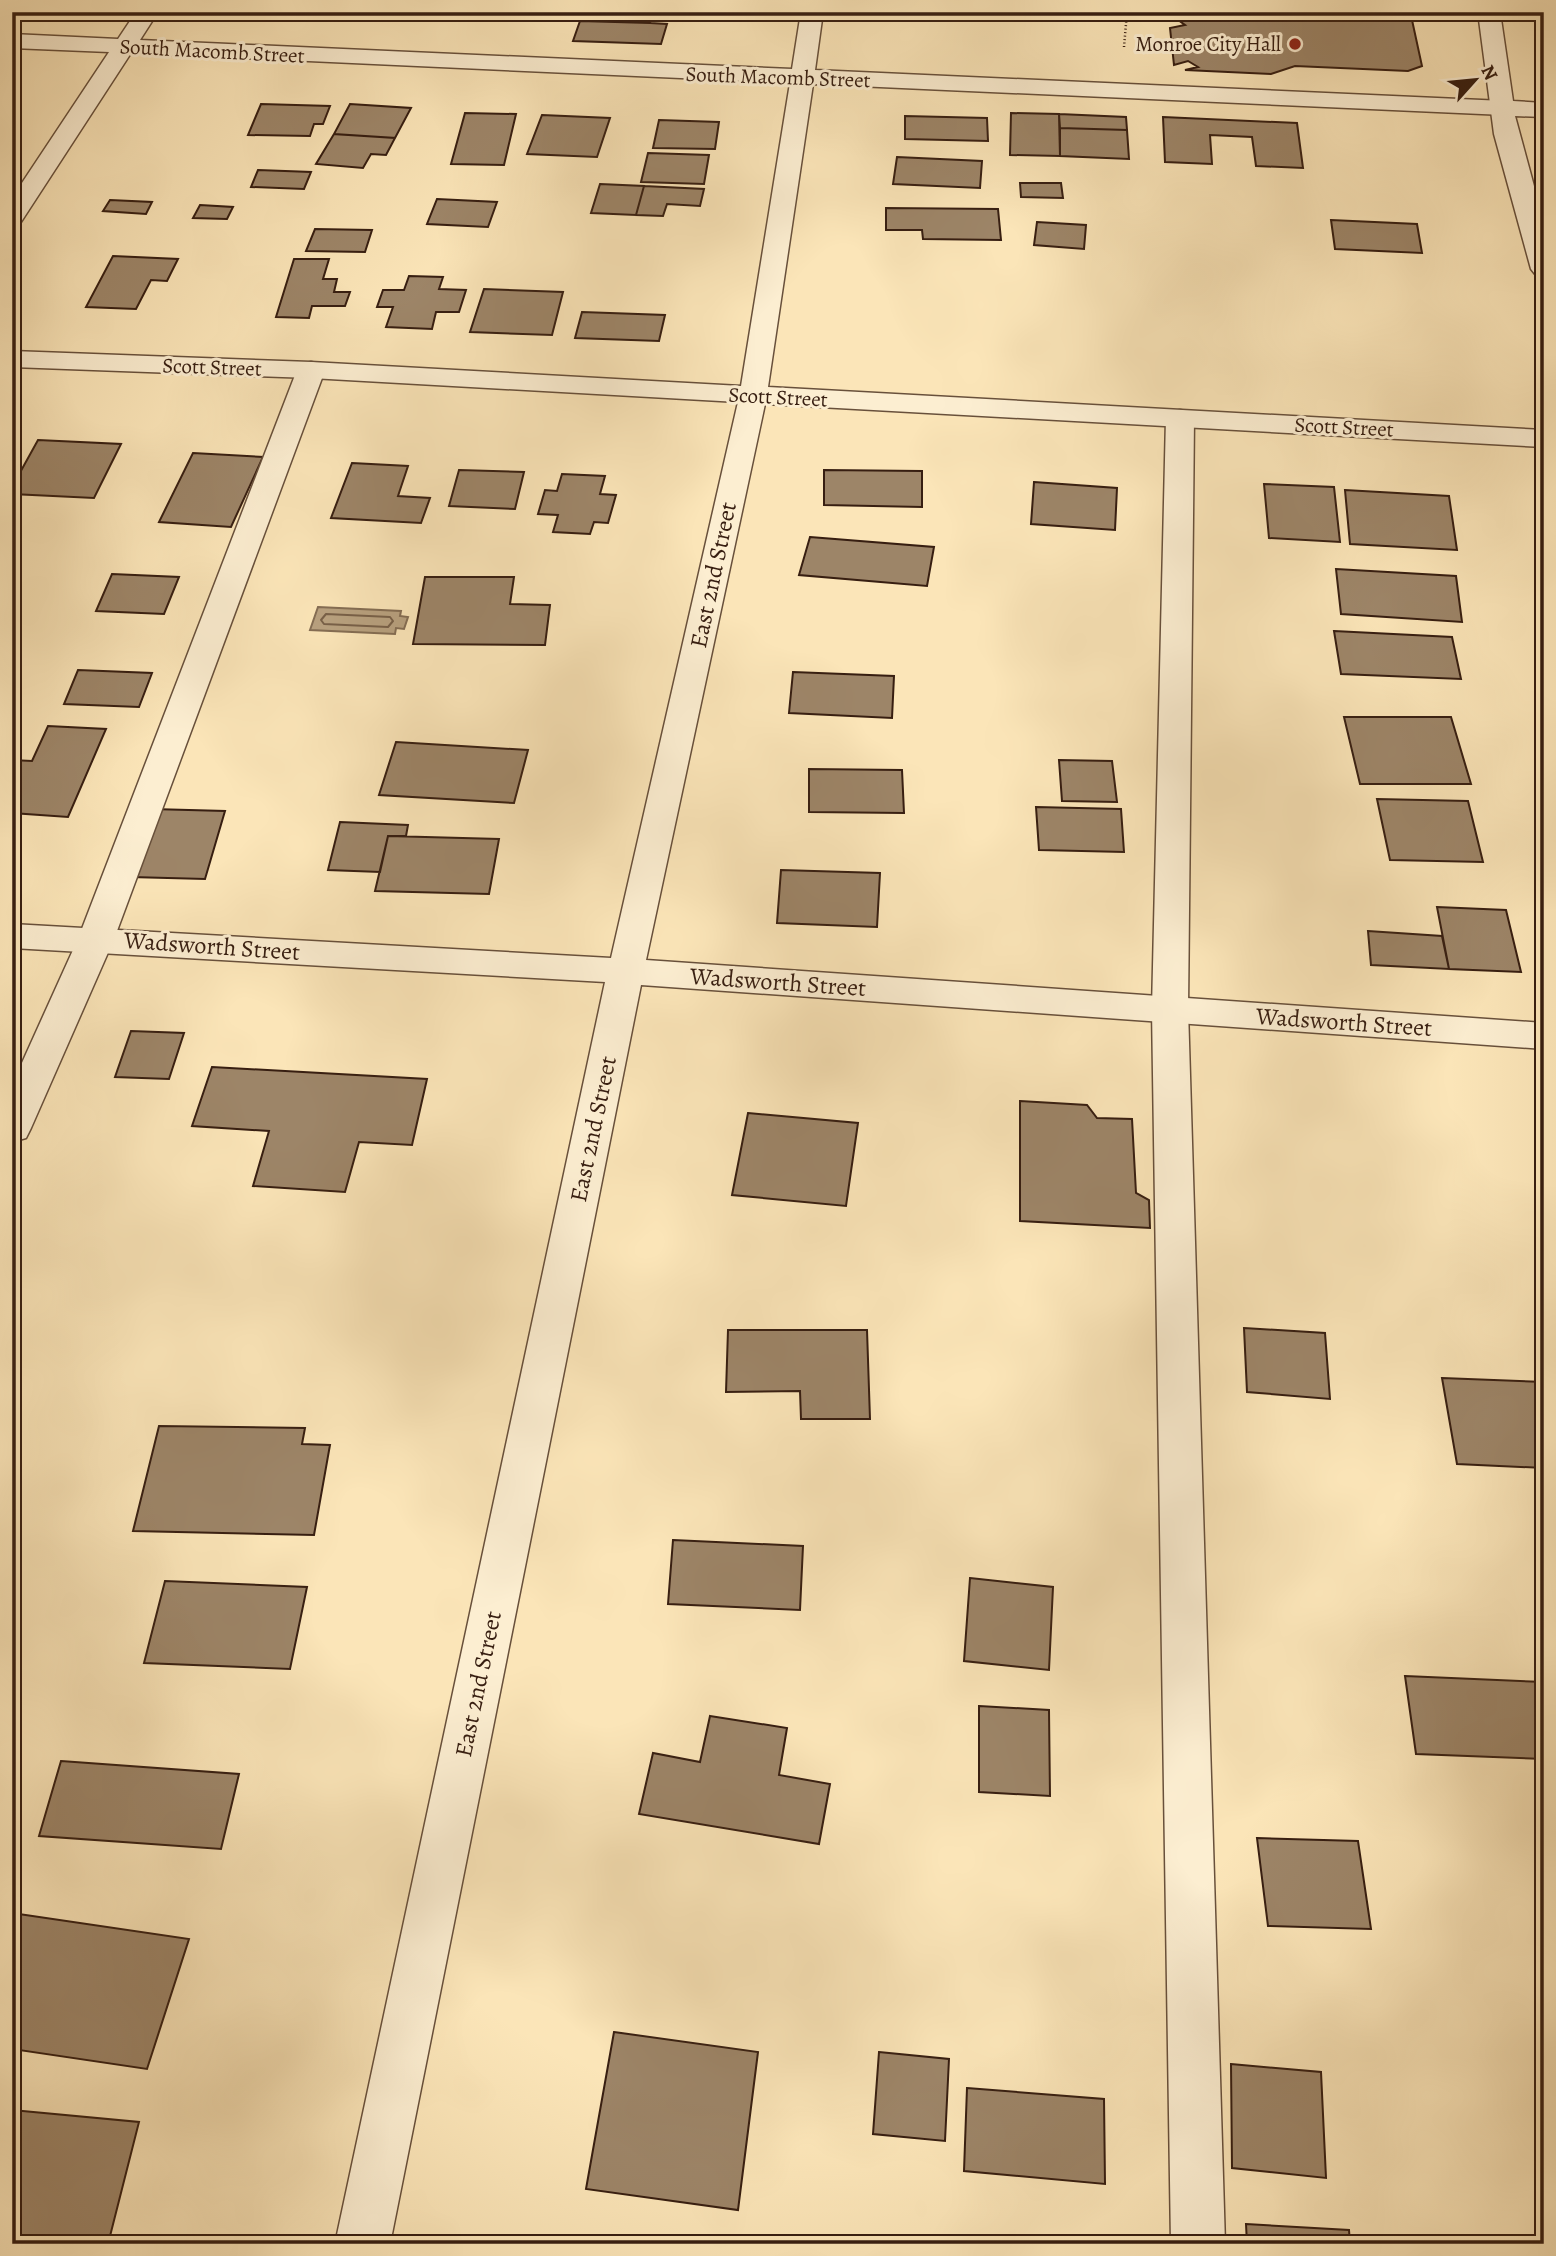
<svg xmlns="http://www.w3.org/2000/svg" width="1556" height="2256" font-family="Alegreya,serif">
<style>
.water{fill:#b8a17f;stroke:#846d53;stroke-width:2}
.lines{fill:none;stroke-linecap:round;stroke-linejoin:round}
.shore{stroke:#786048;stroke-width:2}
.building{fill:#9d8568;stroke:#371e11;stroke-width:2}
.service-casing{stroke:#68503b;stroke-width:3}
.minor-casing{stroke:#68503b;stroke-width:3}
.tertiary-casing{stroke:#68503b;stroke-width:3}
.path{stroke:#371e11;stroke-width:2.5;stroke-dasharray:1 2.5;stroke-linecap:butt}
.service{fill:#fceed1;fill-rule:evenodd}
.minor{fill:#fceed1;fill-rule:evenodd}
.tertiary{fill:#fceed1;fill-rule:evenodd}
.poi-dot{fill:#8f2418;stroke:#fceed1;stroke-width:2.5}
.labels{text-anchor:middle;stroke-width:6;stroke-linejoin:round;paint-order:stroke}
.far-poi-label{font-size:21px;fill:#371e11;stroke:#fceed1;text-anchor:end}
.far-street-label{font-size:21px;fill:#371e11;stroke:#fceed1}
.street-label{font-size:24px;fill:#371e11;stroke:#fceed1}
</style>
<rect width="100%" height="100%" fill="#fbe5b8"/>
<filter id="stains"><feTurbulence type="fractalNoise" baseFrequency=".00286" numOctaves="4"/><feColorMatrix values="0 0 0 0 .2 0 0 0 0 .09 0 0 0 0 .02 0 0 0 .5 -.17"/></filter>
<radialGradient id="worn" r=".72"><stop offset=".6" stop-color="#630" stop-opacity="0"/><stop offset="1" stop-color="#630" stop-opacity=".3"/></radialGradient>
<path class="water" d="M318 607 401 611 400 616 408 617 404 629 396 628 395 634 310 630Z"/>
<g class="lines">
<path class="shore" d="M326 614 390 617 393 621 388 627 324 624 321 620Z"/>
</g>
<path class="building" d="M399 12H481L479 19 397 16Z
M501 12H578L576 20 499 18Z
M597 12H653L650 23 594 21Z
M1167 12H1428L1412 20 1422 66 1408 71 1295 66 1271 74 1185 70 1198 67 1188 61 1174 65 1170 28 1185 25Z
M580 21 650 23 667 24 661 44 573 41Z
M261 104 330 106 323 124H314L310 136 248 135Z
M350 104 411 108 395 138 334 134Z
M465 113 516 114 504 165 451 164Z
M1011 113 1059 114 1060 156 1010 155Z
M1059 114 1126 117 1127 130 1060 128Z
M542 115 610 118 597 157 527 154Z
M905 116 987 118 988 141 905 139Z
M1163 117 1297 123 1303 168 1256 166 1252 137 1210 135 1212 164 1165 162Z
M659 120 719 122 715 149 653 148Z
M1060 128 1127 130 1129 159 1060 156Z
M334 134 395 138 386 155 371 154 363 168 316 164Z
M648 153 709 155 704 184 641 182Z
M897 157 982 161 980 188 893 184Z
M258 170 311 172 304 189 251 187Z
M1020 183H1061L1063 198 1021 197Z
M600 184 644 186 636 215 591 213Z
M644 186 704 189 700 206 667 204 663 216 636 215Z
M437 199 497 202 488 227 427 224Z
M110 200 152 202 146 214 103 211Z
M200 205 233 207 227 219 193 218Z
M886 208 998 209 1001 240 923 239 922 230H886Z
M1331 220 1417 224 1422 253 1335 249Z
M1037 222 1086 225 1084 249 1034 245Z
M315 229 372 230 365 252 306 251Z
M113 256 178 259 167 281 151 280 136 309 86 307Z
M294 259H329L323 279H337L334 292H350L345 306H312L309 318 276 317Z
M409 276 443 277 439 289 466 290 459 312H436L432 329 386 327 393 307H377L383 290H404Z
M484 289 563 292 552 335 470 332Z
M582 312 665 315 659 341 575 338Z
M38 440 121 444 94 498 12 494V487Z
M193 453 263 457 231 527 159 522Z
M352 463 408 466 398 496 430 498 421 523 331 518Z
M459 470 524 472 515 509 449 506Z
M824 470 922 471V507L824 505Z
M562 474 605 476 600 494 616 495 608 523 594 522 590 534 553 532 558 515 538 514 545 490 557 491Z
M1034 482 1117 488 1115 530 1031 524Z
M1264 484 1334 487 1340 542 1269 538Z
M1345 490 1449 496 1457 550 1350 544Z
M810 537 934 547 927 586 799 575Z
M1336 569 1456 576 1462 622 1341 614Z
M112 574 179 577 164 614 96 611Z
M425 577H514L510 604 550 605 545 645 413 644Z
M1334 631 1452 637 1461 679 1341 674Z
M78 670 152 673 139 707 64 704Z
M793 672 894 676 892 718 789 713Z
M1344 717H1451L1471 784H1360Z
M48 726 106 729 68 817 12 813V760L32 761Z
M396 742 528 750 514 803 379 795Z
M1059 760 1112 761 1117 802 1062 801Z
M809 769 902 770 904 813 809 812Z
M1377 799 1468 801 1483 862 1390 860Z
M1036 807 1121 809 1124 852 1039 850Z
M152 809 225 811 205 879 131 877Z
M340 822 408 825 406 836H388L380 872 328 870Z
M388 836 499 839 489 894 375 891Z
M781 870 880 873 877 927 777 923Z
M1437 907 1506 910 1521 972 1449 969Z
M1368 931 1442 936 1449 969 1371 965Z
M131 1031 184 1033 169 1079 115 1077Z
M212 1067 427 1079 412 1145 359 1142 345 1192 253 1186 269 1131 192 1126Z
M1020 1101 1087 1105 1097 1118 1132 1119 1136 1193 1149 1200 1150 1228 1020 1221Z
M748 1113 858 1123 846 1206 732 1195Z
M1244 1328 1325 1333 1330 1399 1247 1392Z
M728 1330H867L870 1419H801L800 1391 726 1392Z
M1442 1378 1544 1382V1468L1457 1464Z
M159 1426 305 1428 302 1444 330 1445 314 1535 133 1531Z
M673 1540 803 1546 800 1610 668 1604Z
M970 1578 1053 1587 1049 1670 964 1661Z
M165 1581 307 1587 290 1669 144 1663Z
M1405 1676 1544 1682V1759L1416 1754Z
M979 1706 1049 1710 1050 1796 979 1792Z
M710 1716 787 1728 779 1775 830 1784 819 1844 639 1814 653 1753 700 1762Z
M61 1761 239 1774 221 1849 39 1836Z
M1257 1838 1358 1841 1371 1929 1268 1926Z
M12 1913 189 1939 147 2069 12 2049Z
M614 2032 758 2052 738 2210 586 2189Z
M879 2052 949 2059 945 2141 873 2134Z
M1231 2064 1321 2072 1326 2178 1232 2168Z
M967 2088 1104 2099 1105 2184 964 2171Z
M12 2110 139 2122 108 2244H12Z
M1246 2224 1349 2230 1350 2244H1247Z"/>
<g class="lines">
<defs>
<path id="service" d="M311 362 321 364 325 370 114 939 31 1128 26 1138 12 1142V1085L78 939 297 370 301 364Z
M1180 410 1190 412 1194 418 1188 1009 1225 2244H1171L1152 1009 1166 418 1170 412Z"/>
<path id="minor" d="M136 12H158L140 40 792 69 801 12H823L815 70 1504 101 1512 103 1516 108 1512 113 1504 115 813 84 768 387 1544 430V447L765 404 646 960 1544 1023V1049L641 985 390 2244H335L605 982 12 948V924L611 958 738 402 311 378 12 367V351L311 362 741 386 790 83 131 53 21 222 12 224V198L109 52 12 48V34L118 39Z"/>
<path id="tertiary" d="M1478 12H1500L1513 101 1544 103V117L1515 116 1544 223V277L1535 274 1531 269 1494 134Z"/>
</defs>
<use href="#service" class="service-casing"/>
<use href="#minor" class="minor-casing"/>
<use href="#tertiary" class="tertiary-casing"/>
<path class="path" d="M1124 47 1127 12"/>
<use href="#service" class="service"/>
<use href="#minor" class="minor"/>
<use href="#tertiary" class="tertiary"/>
</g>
<circle class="poi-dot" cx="1295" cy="44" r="7"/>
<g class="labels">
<g class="far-poi-label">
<text x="1281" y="51">Monroe City Hall</text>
</g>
<g class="far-street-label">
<text transform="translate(212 51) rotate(3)" y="7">South Macomb Street</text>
<text transform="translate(778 77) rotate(2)" y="7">South Macomb Street</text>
<text transform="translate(212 367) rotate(2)" y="7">Scott Street</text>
<text transform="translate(778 397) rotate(3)" y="7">Scott Street</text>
<text transform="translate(1344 427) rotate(3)" y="7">Scott Street</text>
</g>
<g class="street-label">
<text transform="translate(713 575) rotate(-78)" y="8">East 2nd Street</text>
<text transform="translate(212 946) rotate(4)" y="8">Wadsworth Street</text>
<text transform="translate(778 982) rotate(4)" y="8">Wadsworth Street</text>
<text transform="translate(1344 1022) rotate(4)" y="8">Wadsworth Street</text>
<text transform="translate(593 1129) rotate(-78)" y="8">East 2nd Street</text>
<text transform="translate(478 1684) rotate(-78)" y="8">East 2nd Street</text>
</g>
</g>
<rect width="1556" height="2256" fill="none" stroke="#fbe5b8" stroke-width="42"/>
<rect x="14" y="14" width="1528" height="2228" fill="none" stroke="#371e11" stroke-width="3.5"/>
<rect x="21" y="21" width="1514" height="2214" fill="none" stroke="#371e11" stroke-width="2"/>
<g transform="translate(1475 80) rotate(63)" stroke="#fceed1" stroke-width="5" paint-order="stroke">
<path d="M0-5L12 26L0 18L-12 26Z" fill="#371e11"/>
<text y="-10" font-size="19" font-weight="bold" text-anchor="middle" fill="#371e11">N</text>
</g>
<rect width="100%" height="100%" filter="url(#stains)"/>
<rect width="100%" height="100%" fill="url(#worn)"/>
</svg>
